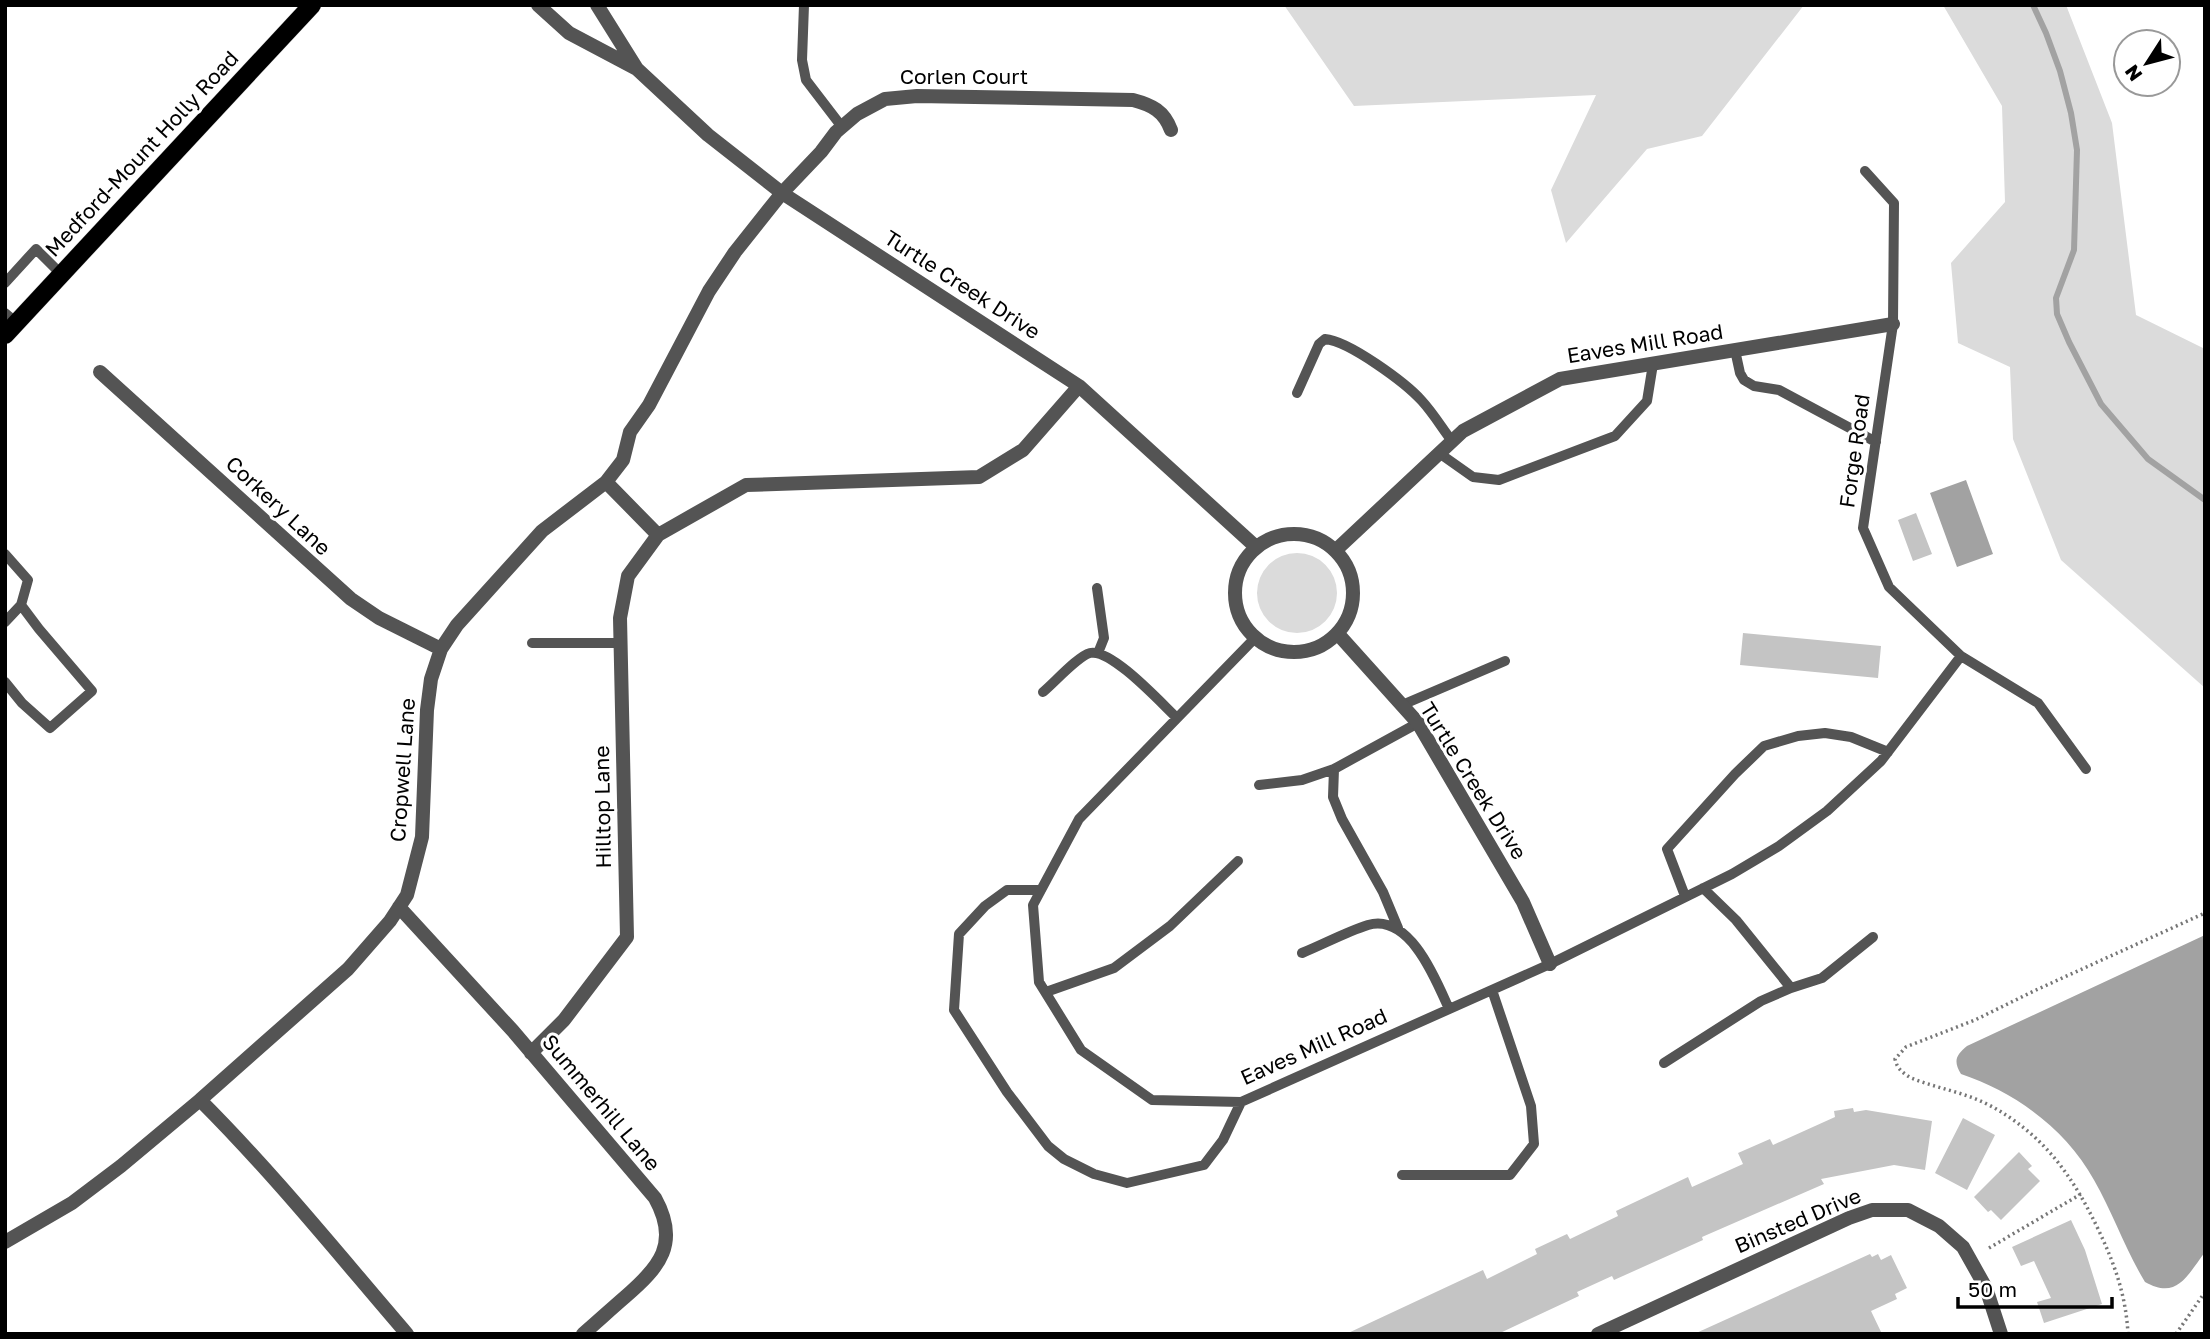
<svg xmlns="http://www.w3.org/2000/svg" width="2210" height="1339" font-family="'Golos Text',sans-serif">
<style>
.green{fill:#dbdbdb}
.water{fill:#a2a2a2}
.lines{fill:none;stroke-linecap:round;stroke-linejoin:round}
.stream{stroke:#a2a2a2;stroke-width:6}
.building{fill:#c4c4c4}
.primary-casing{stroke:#dbdbdb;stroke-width:19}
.path{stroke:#767676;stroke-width:3.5;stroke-dasharray:2 3.5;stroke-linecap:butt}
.lane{stroke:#545454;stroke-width:10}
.street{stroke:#545454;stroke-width:14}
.primary{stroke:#000;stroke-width:18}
.labels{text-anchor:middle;stroke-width:6;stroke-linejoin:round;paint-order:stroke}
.street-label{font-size:21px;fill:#000;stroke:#fff}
</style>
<rect width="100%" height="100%" fill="#fff"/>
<path class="green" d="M1284 5H1804L1702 136 1647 149 1566 243 1551 190 1596 95 1354 106Z
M1943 5H2066L2112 123 2136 315 2205 349V688L2061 560 2013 439 2010 367 1958 343 1951 263 2005 202 2002 106Z
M1257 593a40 40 0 1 1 80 0a40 40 0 1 1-80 0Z"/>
<path class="water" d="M1966 480 1993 554 1957 567 1930 493Z
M2205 935V1252C2187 1276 2177 1300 2145 1282 2125 1249 2113 1213 2094 1180 2066 1129 2015 1092 1961 1074 1953 1061 1956 1055 1967 1046Z"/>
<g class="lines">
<path class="stream" d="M2033 5 2046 33 2060 71 2071 113 2077 150 2074 250 2056 298 2057 314 2069 342 2101 404 2148 459 2205 500"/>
</g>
<path class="building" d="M1916 513 1932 554 1913 561 1898 520Z
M1743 633 1881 646 1878 678 1740 665Z
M1853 1108 1854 1112 1866 1110 1932 1121 1925 1170 1894 1165 1821 1179 1824 1184 1702 1237 1703 1240 1614 1280 1612 1276 1577 1292 1579 1296 1498 1334H1346L1483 1270 1487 1279 1537 1254 1535 1249 1567 1234 1570 1239 1618 1216 1616 1211 1688 1177 1692 1187 1743 1164 1738 1153 1770 1139 1773 1145 1835 1117 1834 1111Z
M1963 1118 1995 1135 1967 1190 1935 1173Z
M2019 1152 2032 1166 2028 1169 2040 1181 2001 1220 1991 1210 1988 1212 1974 1197Z
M2071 1220 2085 1250 2102 1304 2044 1323 2037 1302 2051 1298 2034 1261 2021 1266 2012 1247Z
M1870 1254 1872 1257 1878 1254 1881 1260 1891 1255 1907 1288 1895 1294 1897 1299 1871 1311 1882 1334H1694Z"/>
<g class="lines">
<defs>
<path id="primary" d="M5 335 312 5"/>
</defs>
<use href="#primary" class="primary-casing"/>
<path class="path" d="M1989 1248 2081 1194
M2128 1334C2126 1296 2115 1265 2099 1231 2073 1176 2043 1133 1987 1104 1963 1092 1936 1088 1911 1078 1903 1073 1897 1069 1895 1059L1906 1047 1975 1020 2036 990 2205 913
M2176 1334 2205 1292"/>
<path class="lane" d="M804 5 802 60 806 80 842 127
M1865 171 1894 203 1893 324 1863 528 1889 587 1961 656 2038 703 2086 769
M5 283 36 249 61 274
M5 313 17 323
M1735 350 1740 373 1744 380 1754 386 1779 390 1876 442
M1297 393 1319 344 1325 339C1349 341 1406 383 1422 401 1433 413 1442 428 1452 441
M1439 453 1473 477 1499 480 1615 436 1647 401 1653 364
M5 554 28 580 21 605 5 622
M1097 588 1104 638 1098 653
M1255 638 1079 819 1033 905 1039 982 1081 1050 1152 1100 1241 1102 1550 964 1732 874 1779 846 1827 811 1881 761 1961 656
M532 643H621
M5 682 22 703 50 728 92 691 39 629 21 605
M1043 692C1054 683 1078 656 1090 653 1111 648 1161 703 1177 718
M1402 705 1505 661
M1259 785 1302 780 1334 769
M1041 890H1007L985 906 959 934 954 1010 1007 1092 1048 1146 1064 1159 1094 1174 1127 1183 1204 1165 1223 1140 1241 1102
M1685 896 1667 849 1735 774 1764 746 1798 736 1825 733 1851 737 1888 752
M1398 928 1383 892 1342 819 1333 797 1334 769 1418 723
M1302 953C1324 944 1346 932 1368 925 1410 913 1436 980 1449 1009
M1791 988 1822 978 1873 937
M1046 992 1114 968 1170 926 1238 861
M1664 1063 1761 1001 1791 988 1736 920 1703 888
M1402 1175H1510L1534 1144 1531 1106 1492 990"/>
<path class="street" d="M538 5 569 33 637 69 597 5
M637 69 708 135 782 193 1079 386 1256 547
M100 372 351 599 379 618 441 649
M606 482 658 535
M1235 593a59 59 0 1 1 118 0a59 59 0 1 1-118 0Z
M1336 550 1463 431 1560 379 1893 324
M1338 634 1418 723 1523 902 1550 964
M399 907 513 1031 655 1198C680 1243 660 1267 625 1297 611 1309 597 1322 583 1334
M531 1053 564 1020 627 937 620 618 628 576 658 535 746 485 979 477 1023 450 1079 386
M200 1100C274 1174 339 1255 407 1334
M5 1242 72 1203 121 1166 200 1100 348 969 390 921 407 895 422 837 427 710 431 679 441 649 457 625 542 531 606 482 623 460 630 432 649 405 709 291 735 252 782 193 821 152 836 132 857 114 885 99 917 96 1133 100C1152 105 1164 111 1171 130
M1598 1334 1849 1218 1872 1210H1908L1939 1226 1963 1247 1986 1288 2001 1334"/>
<use href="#primary" class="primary"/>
</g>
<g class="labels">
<g class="street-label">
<text x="964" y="84">Corlen Court</text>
<text transform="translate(142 154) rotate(-47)" y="7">Medford-Mount Holly Road</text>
<text transform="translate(962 285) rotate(33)" y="7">Turtle Creek Drive</text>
<text transform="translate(1645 344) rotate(-9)" y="7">Eaves Mill Road</text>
<text transform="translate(1855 451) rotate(-82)" y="7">Forge Road</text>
<text transform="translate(278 506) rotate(43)" y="7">Corkery Lane</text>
<text transform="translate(403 770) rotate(-86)" y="7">Cropwell Lane</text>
<text transform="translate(1473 781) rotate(58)" y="7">Turtle Creek Drive</text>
<text transform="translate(603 807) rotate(-91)" y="7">Hilltop Lane</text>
<text transform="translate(1314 1047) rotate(-24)" y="7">Eaves Mill Road</text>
<text transform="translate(601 1103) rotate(50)" y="7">Summerhill Lane</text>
<text transform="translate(1798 1221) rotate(-23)" y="7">Binsted Drive</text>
</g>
</g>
<rect width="2210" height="1339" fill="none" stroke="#000000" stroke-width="14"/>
<g transform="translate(2147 63) rotate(234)"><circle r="33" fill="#ffffff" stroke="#999999" stroke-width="2"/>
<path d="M0-5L12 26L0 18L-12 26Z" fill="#000000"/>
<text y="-10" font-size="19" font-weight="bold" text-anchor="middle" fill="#000000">N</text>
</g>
<path d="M1958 1297v10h154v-10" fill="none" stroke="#000000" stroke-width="3.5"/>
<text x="1968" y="1297" font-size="21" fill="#000000" stroke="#ffffff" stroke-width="5" paint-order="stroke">50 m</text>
</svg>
